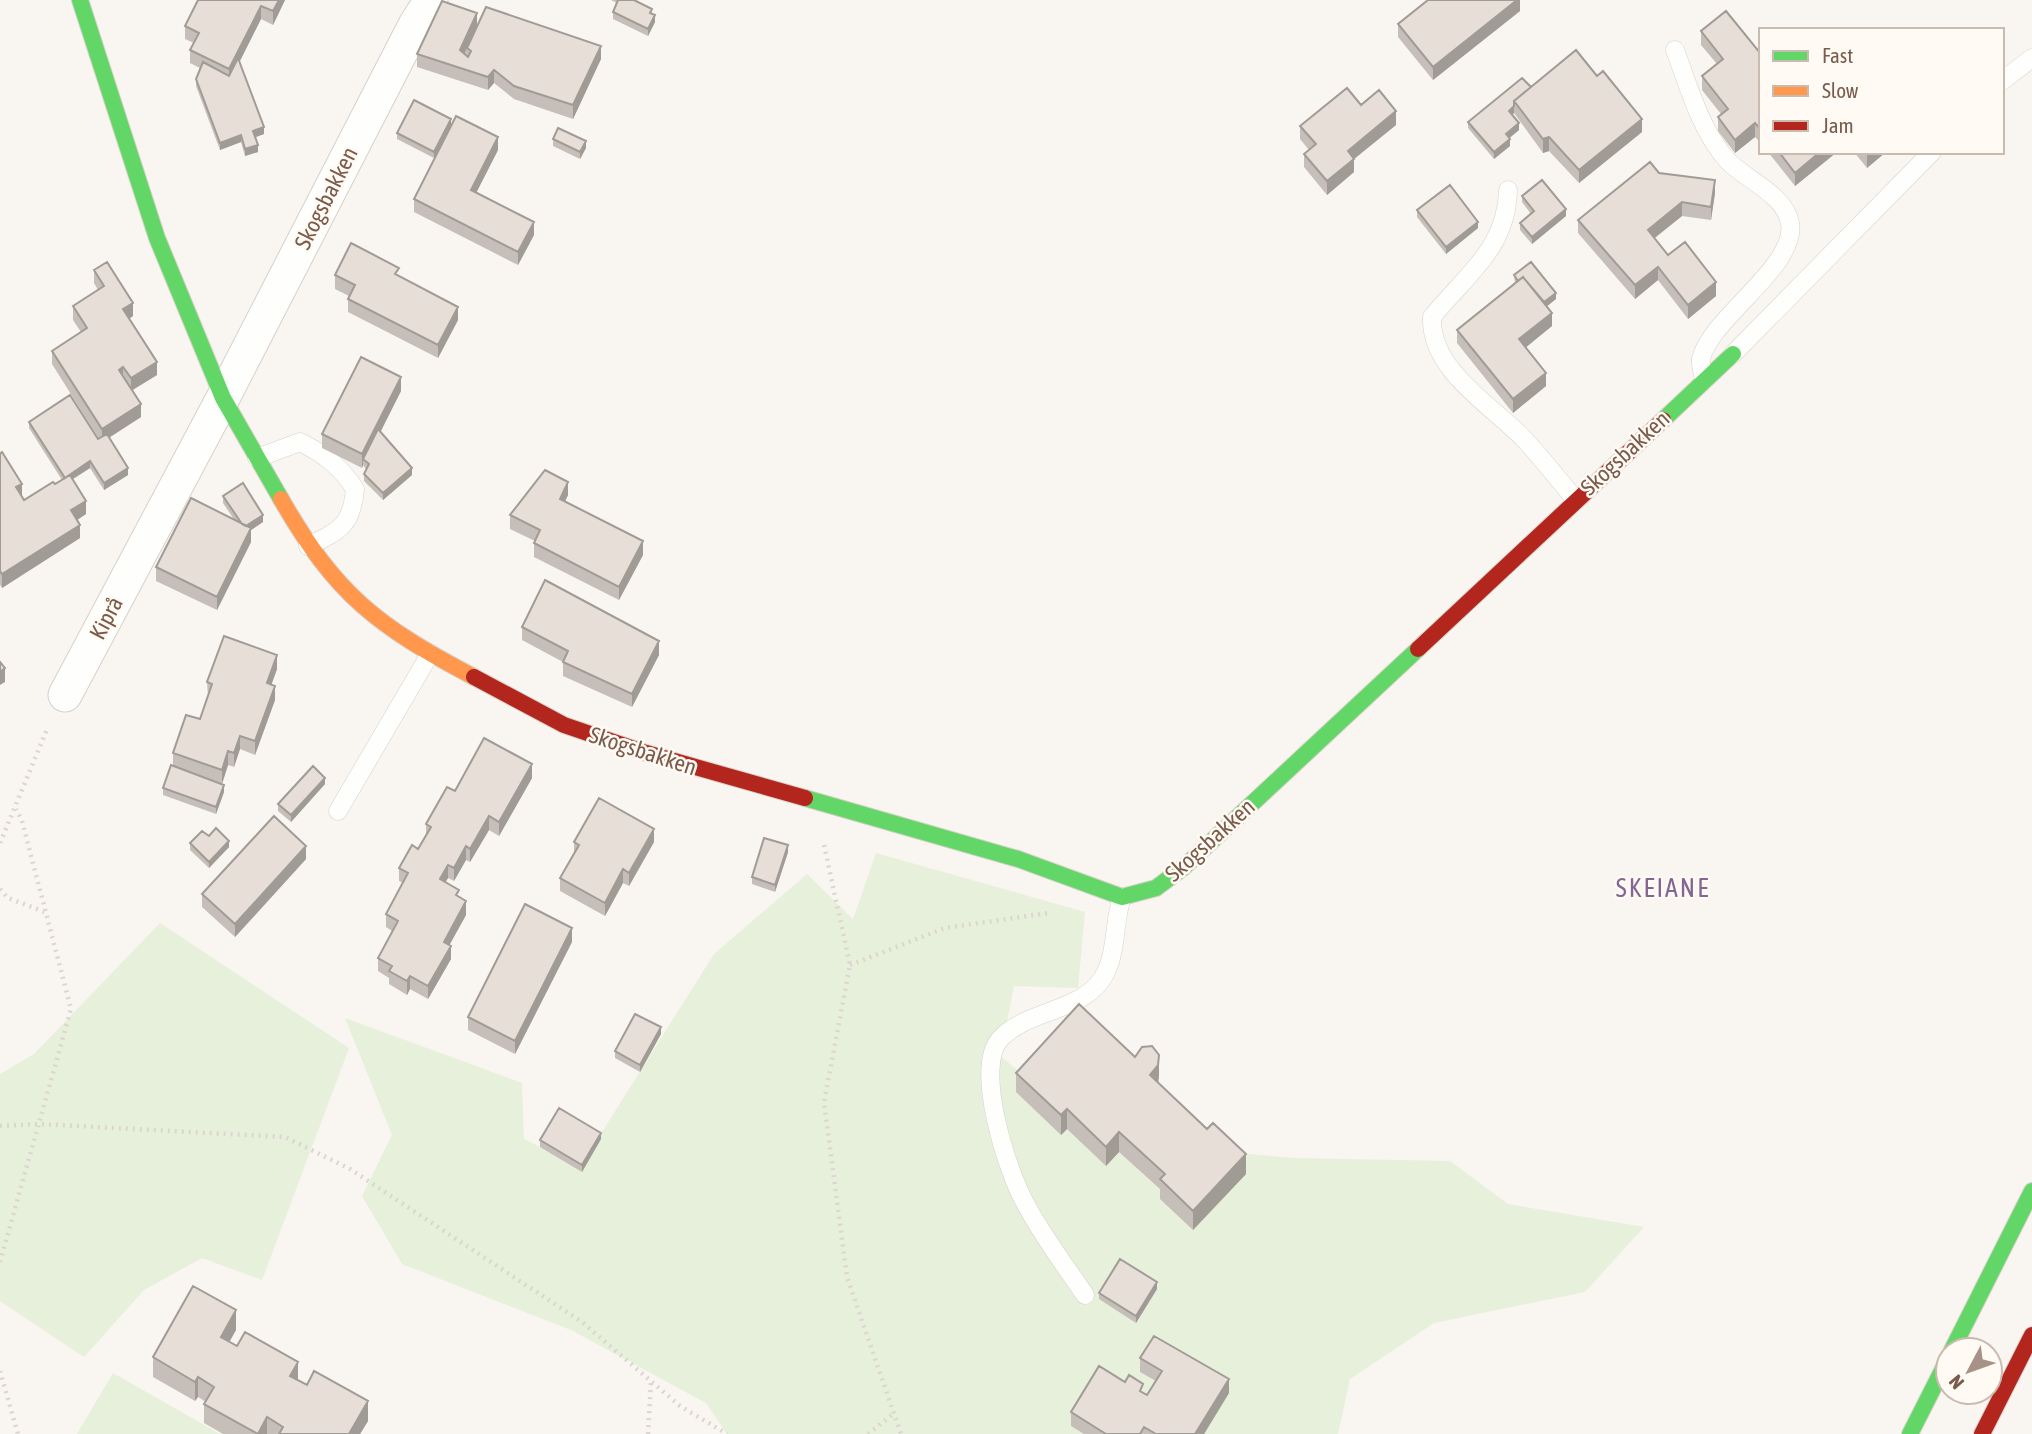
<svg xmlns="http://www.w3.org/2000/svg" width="2032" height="1434" font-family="'Asap Condensed',sans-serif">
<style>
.green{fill:#e7f0db}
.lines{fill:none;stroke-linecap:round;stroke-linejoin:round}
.lane-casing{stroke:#d7d1cb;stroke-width:19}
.street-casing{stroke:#d7d1cb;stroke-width:35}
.fast-casing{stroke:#d9d2cb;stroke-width:18}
.slow-casing{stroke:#d9d2cb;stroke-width:18}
.jam-casing{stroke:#d9d2cb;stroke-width:18}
.path{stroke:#dcd5d0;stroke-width:4.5;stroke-dasharray:2 5;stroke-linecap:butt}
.lane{stroke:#fefefd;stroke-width:18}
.street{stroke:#fefefd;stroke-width:33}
.fast{stroke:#63d668;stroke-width:16}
.slow{stroke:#ff974d;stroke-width:16}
.jam{stroke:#b3261e;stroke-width:16}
.wall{fill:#c6bfb9}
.shaded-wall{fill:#a19b96}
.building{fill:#e6ded7;stroke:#a19b96;stroke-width:2}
.labels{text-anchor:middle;stroke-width:5;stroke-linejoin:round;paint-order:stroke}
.street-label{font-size:23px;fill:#7a5c4d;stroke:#fffaf3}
.quarter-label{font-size:26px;letter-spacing:2px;fill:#846695;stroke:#fffaf3}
</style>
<rect width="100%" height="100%" fill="#f9f5f0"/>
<path class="green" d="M876 853 1085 912 1078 988 1014 986 1000 1056 1106 1141 1293 1158 1450 1161 1508 1204 1644 1227 1585 1292 1434 1323 1350 1379 1338 1434H727L706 1403 571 1330 402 1264 362 1196 392 1135 345 1018 522 1083 524 1139 580 1167 714 954 807 874 853 919Z
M160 923 349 1048 262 1280 202 1258 144 1290 84 1357 0 1301V1074L34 1054Z
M113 1373 220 1434H77Z"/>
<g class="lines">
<defs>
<path id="lane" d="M1675 50C1689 87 1700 129 1727 160 1744 179 1785 194 1790 223 1797 267 1710 318 1701 359 1700 365 1703 373 1704 380
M2002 81 2032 58
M1508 190C1507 248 1466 275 1432 317 1430 370 1490 404 1523 438 1541 457 1558 479 1575 499
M1733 354 1932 152
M257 458 300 442C324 454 341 467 355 489 352 526 339 531 308 546
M338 811 430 654
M1085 1295C1064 1264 1041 1234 1024 1201 1007 1169 973 1066 1001 1038 1031 1007 1088 1013 1107 970 1117 947 1114 920 1122 897"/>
<path id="street" d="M65 695 223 398 415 25 431 0"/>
<path id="fast" d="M80 0 157 238 223 398 281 499
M1663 420 1733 354
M805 798 1018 859 1122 897 1156 888 1184 867 1418 649
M1952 1350 2032 1191
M1910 1434 1948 1359"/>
<path id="slow" d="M281 499C336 595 377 626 474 677"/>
<path id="jam" d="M1418 649 1663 420
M474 677 564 725 646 753 805 798
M1982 1434 2032 1335"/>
</defs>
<use href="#lane" class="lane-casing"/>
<use href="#street" class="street-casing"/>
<use href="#fast" class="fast-casing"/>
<use href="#slow" class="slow-casing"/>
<use href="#jam" class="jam-casing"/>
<path class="path" d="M0 843 48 727
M824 845 850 965 824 1102 847 1277 901 1434
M0 889 8 898 45 912
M850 965 945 928 1048 913
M0 1126 39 1124 285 1137 350 1169 582 1322 680 1406 727 1434
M0 1262 71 1009 22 821 16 809
M0 1371 18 1434
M648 1434 651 1382
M868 1434 893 1414"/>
<use href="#lane" class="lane"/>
<use href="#street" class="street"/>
<use href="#fast" class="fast"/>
<use href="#slow" class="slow"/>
<use href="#jam" class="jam"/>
</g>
<path class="wall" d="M198 0H285L273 25 261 19 239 62 264 134 255 137 258 152 245 156 241 142 220 150 196 86V79L200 68 190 63V50L194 43 185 39V26Z
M611 0H634L652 14 655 22 648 36 613 19V12L617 3Z
M1520 0V11L1433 80 1398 37V24Z
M477 26 601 59 573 119 514 99 494 83 488 90 417 67V54Z
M1701 31 1761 54V143L1755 137 1735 153 1718 131V117L1721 114 1702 90V76L1717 64 1701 45Z
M1531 87 1642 132 1579 183 1549 151 1543 153 1514 113 1512 115 1519 130 1509 138 1510 146 1494 159 1468 128V122Z
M1361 105 1396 125 1354 159V172L1327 195 1304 167V154L1309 150 1300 139V126Z
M451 126 434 158 397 139V133Z
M553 139 586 148 580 159 553 146Z
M498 150 476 193 534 235 518 265 414 212V199Z
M1768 152H1837L1795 186Z
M1854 152H1886L1867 168Z
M1659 173 1715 193 1711 220 1682 216 1655 238 1668 255 1716 296 1688 319 1658 280 1635 299 1578 233V220Z
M1522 196 1566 216 1532 244 1520 230V223L1531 214 1522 202Z
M1417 210 1478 228 1446 254 1417 217Z
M94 270 133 316 129 319 157 375 132 390 141 417 109 438 128 475 104 490 90 468 73 479 86 514 77 520 80 538 2 588 0 585V454L24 500 62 480 29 428V422L98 439H99L52 364V351L81 332 73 320V306L98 290 94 283Z
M335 275 399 276 458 320 438 358 348 312V299L349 296 335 289Z
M1514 275 1556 299 1547 306 1552 326 1525 347 1546 386 1513 413 1457 343V330L1515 284Z
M401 391 380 431 412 475 383 500 364 481V474L366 469 363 465 362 468 322 448V434Z
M568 495 565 501 643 555 619 600 534 557V543L535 541 510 529V515Z
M223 496 263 522 251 530V542L217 610 156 581V567L235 521 223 503Z
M522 627 659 655 632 707 563 676V662L522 640Z
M277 669 271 685 275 700 255 755 240 749 234 767 228 765 222 784 224 792 216 814 163 795V788L173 766V753L200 719 208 696 207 682Z
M532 778 499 836 489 830 470 862 466 860 454 881 448 878 445 882 459 897 466 915 449 945 451 959 428 999 410 989 407 995 389 984V978L378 971V958L392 931 386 927V914L403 883 399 881V868L418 849 426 835V824L455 791Z
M325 784 291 822 278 811V804Z
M209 836 229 847 209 868 190 850V843Z
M574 842H654L629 886 623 883 605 916 560 891V878L574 853Z
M788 852 775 892 752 884V877Z
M306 859 235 937 202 907V894Z
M572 942 515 1054 468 1030V1017Z
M661 1034 640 1072 615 1058V1051Z
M1135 1057 1159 1075 1158 1082 1246 1174 1193 1230 1160 1199V1189L1119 1152 1106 1166 1067 1129 1061 1135 1016 1092V1073Z
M601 1139 582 1172 540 1147V1140Z
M1157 1289 1136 1323 1099 1299V1293Z
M236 1330 229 1342 368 1421 360 1434H223L204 1423V1404L206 1402 198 1397 195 1401 153 1377V1357Z
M1140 1358 1229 1393 1204 1434H1084L1071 1426V1412L1125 1382 1147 1395 1156 1381 1140 1372Z"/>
<path class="shaded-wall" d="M279 0H285L273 25V11Z
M1517 0H1520V11L1433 80V67Z
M261 6V19L229 83V69Z
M477 13V26L460 63V50Z
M655 15V22L648 36V29Z
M601 46V59L573 119V105Z
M494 70V83L488 90V77Z
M1514 106V113L1509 118V111Z
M1396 111V125L1354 159V172L1327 195V181L1348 151Z
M451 119V126L434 158V152Z
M1642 119V132L1579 183V170Z
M1519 123V130L1506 141V134Z
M1755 123V137L1735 153V140Z
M264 127V134L253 138V131Z
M241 135V142L220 150V143Z
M498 137V150L471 203V190Z
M1549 137V151L1543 153V139Z
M1510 139V146L1494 159V152Z
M586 141V148L580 159V152Z
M258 145V152L245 156V149Z
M1820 152H1837L1795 186V173Z
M1870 152H1886L1867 168V155Z
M1715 180V193L1711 220V207Z
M1682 202V216L1648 243V230Z
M1566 209V216L1532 244V237Z
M534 222V235L518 265V252Z
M1478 222V228L1446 254V247Z
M1658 267V280L1635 299V285Z
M1716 282V296L1688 319V305Z
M1556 293V299L1541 311V304Z
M133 303V316L123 323V309Z
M458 307V320L438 358V345Z
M1552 313V326L1519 353V339Z
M157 362V375L131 391V378Z
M123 367V380L119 370Z
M1546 373V386L1513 413V399Z
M401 377V391L366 461 363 459V465L362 468V454Z
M141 404V417L102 442V429Z
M90 461V468L65 484V478Z
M128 468V475L104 490V483Z
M412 468V475L383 500V493Z
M568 482V495L560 512V499Z
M22 484V497L16 487Z
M86 501V514L71 524V510Z
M263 515V522L251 530V542L217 610V597L244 527Z
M80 525V538L2 588V574Z
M643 541V555L619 600V587Z
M659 641V655L632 707V694Z
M277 655V669L267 697V683Z
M5 668V682L0 685V672Z
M275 686V700L255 755V741Z
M240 736V749L234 767V753Z
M228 751V765L222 784V770Z
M532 764V778L499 836V822Z
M325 778V784L291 822V815Z
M224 785V792L216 814V807Z
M489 816V830L470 862V849Z
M654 829V842L629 886V873Z
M229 841V847L209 868V862Z
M788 845V852L775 892V885Z
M306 846V859L235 937V924Z
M466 846V860L454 881V868Z
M448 865V878L440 892V879Z
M623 869V883L605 916V903Z
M466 901V915L444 955V942Z
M572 928V942L515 1054V1041Z
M451 946V959L428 999V986Z
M410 976V989L407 995V981Z
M661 1027V1034L640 1072V1065Z
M1159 1055V1075L1158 1085 1150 1075Z
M1067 1109V1129L1061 1135V1115Z
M1119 1132V1152L1106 1166V1147Z
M601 1133V1139L582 1172V1165Z
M1246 1154V1174L1193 1230V1211Z
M1157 1282V1289L1136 1323V1316Z
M236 1310V1330L221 1357V1337Z
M298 1362V1382L290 1376Z
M198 1377V1397L195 1401V1382Z
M1229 1379V1393L1204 1434H1195Z
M368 1401V1421L360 1434H349Z
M267 1417V1434H258Z"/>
<path class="building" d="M198 0H279L273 11 261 6 229 69 190 50 199 33 185 26Z
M618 0H634L652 9 650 13 655 15 648 29 613 12Z
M1428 0H1517L1433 67 1398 24Z
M442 1 477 13 460 50 468 57 471 51 467 48 486 7 601 46 573 105 514 86 494 70 488 77 417 54Z
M1726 11 1761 54V130L1755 123 1735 140 1718 117 1728 109 1702 76 1723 59 1701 31Z
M1576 50 1597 76 1603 71 1642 119 1579 170 1549 137 1543 139 1514 101Z
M238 58 264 127 253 131 258 145 245 149 241 135 220 143 196 79 203 62 229 76Z
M1522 78 1531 87 1514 101V106L1509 111 1519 123 1506 134 1510 139 1494 152 1468 122Z
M1347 88 1361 105 1379 90 1396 111 1348 151 1354 159 1327 181 1304 154 1316 144 1300 126Z
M414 100 451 119 434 152 397 133Z
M456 116 498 137 471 190 534 222 518 252 414 199Z
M558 128 586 141 580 152 553 139Z
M1779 152H1820L1795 173Z
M1650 162 1659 173 1715 180 1711 207 1682 202 1648 230 1668 255 1685 242 1716 282 1688 305 1658 267 1635 285 1578 220Z
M1542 180 1566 209 1532 237 1520 223 1534 211 1522 196Z
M1450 185 1478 222 1446 247 1417 210Z
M351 243 399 268 395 274 458 307 438 345 348 299 355 285 335 275Z
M107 262 133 303 123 309 157 362 131 378 123 367 119 370 141 404 102 429 52 351 87 328 73 306 104 286 94 270Z
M1531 262 1556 293 1544 302 1523 277 1518 281 1514 275Z
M1523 277 1552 313 1519 339 1546 373 1513 399 1457 330Z
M361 357 401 377 362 454 322 434Z
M70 395 98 439 107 434 128 468 104 483 90 461 65 478 29 422Z
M378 429 412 468 383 493 364 474 369 464 363 459Z
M2 452 22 484 16 487 24 500 53 482 55 484 70 475 86 501 71 510 80 525 2 574 0 571V454Z
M545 470 568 482 560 499 643 541 619 587 534 543 540 530 510 515Z
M243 483 263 515 246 526 242 524 223 496Z
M191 498 251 528 217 597 156 567Z
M545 580 659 641 632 694 563 662 568 651 522 627Z
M224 636 277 655 267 683 275 686 255 741 240 736 234 753 228 751 222 770 173 753 186 715 200 719 212 684 207 682Z
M0 662 5 668 0 672Z
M484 738 532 764 499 822 489 816 470 849 466 846 454 868 448 865 440 879 459 890 456 895 466 901 444 942 451 946 428 986 410 976 407 981 389 971 392 966 378 958 398 921 386 914 408 873 399 868 412 845 418 849 431 827 426 824 447 787 455 791Z
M171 765 224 785 216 807 163 788Z
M313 766 325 778 291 815 278 804Z
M599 798 654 829 629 873 623 869 605 903 560 878 579 845 574 842Z
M274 816 306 846 235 924 202 894Z
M216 828 229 841 209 862 190 843 202 831 209 836Z
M764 838 788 845 775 885 752 877Z
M525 904 572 928 515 1041 468 1017Z
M1079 1004 1135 1057 1142 1047 1152 1046 1159 1055 1158 1065 1150 1075 1207 1129 1213 1123 1246 1154 1193 1211 1160 1179 1165 1174 1119 1132 1106 1147 1067 1109 1061 1115 1016 1073Z
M635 1014 661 1027 640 1065 615 1051Z
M559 1108 601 1133 582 1165 540 1140Z
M1120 1259 1157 1282 1136 1316 1099 1293Z
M193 1286 236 1310 221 1337 237 1346 245 1332 298 1362 290 1376 307 1385 314 1371 368 1401 349 1434H279L283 1427 267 1417 258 1434 204 1404 214 1387 198 1377 195 1382 153 1357Z
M1154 1336 1229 1379 1195 1434H1156L1144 1427 1140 1434H1106L1071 1412 1099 1366 1125 1382 1129 1375 1143 1384 1140 1391 1147 1395 1162 1371 1140 1358Z"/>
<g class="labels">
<g class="street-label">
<text transform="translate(326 198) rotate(-63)" y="8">Skogsbakken</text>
<text transform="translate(1625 453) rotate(-43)" y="8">Skogsbakken</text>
<text transform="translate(106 618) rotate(-62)" y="8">Kiprå</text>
<text transform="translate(643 751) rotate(18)" y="8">Skogsbakken</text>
<text transform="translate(1210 840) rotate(-42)" y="8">Skogsbakken</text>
</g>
<g class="quarter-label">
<text x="1663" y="897">SKEIANE</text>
</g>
</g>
<rect x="1759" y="28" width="245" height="126" fill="#fffaf3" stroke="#cabbb1" stroke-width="2"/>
<rect x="1773" y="51" width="35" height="10" fill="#63d668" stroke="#cabbb1" stroke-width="2"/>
<text x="1822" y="63" font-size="21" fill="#7a5c4d">Fast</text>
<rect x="1773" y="86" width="35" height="10" fill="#ff974d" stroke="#cabbb1" stroke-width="2"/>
<text x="1822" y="98" font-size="21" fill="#7a5c4d">Slow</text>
<rect x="1773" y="121" width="35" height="10" fill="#b3261e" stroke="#cabbb1" stroke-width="2"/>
<text x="1822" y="133" font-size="21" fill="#7a5c4d">Jam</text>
<g transform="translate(1969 1371) rotate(229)"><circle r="33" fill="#fffaf3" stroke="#cabbb1" stroke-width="2"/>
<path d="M0-5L12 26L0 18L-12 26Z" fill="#a69286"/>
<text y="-10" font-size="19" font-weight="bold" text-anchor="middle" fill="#7a5c4d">N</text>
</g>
</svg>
